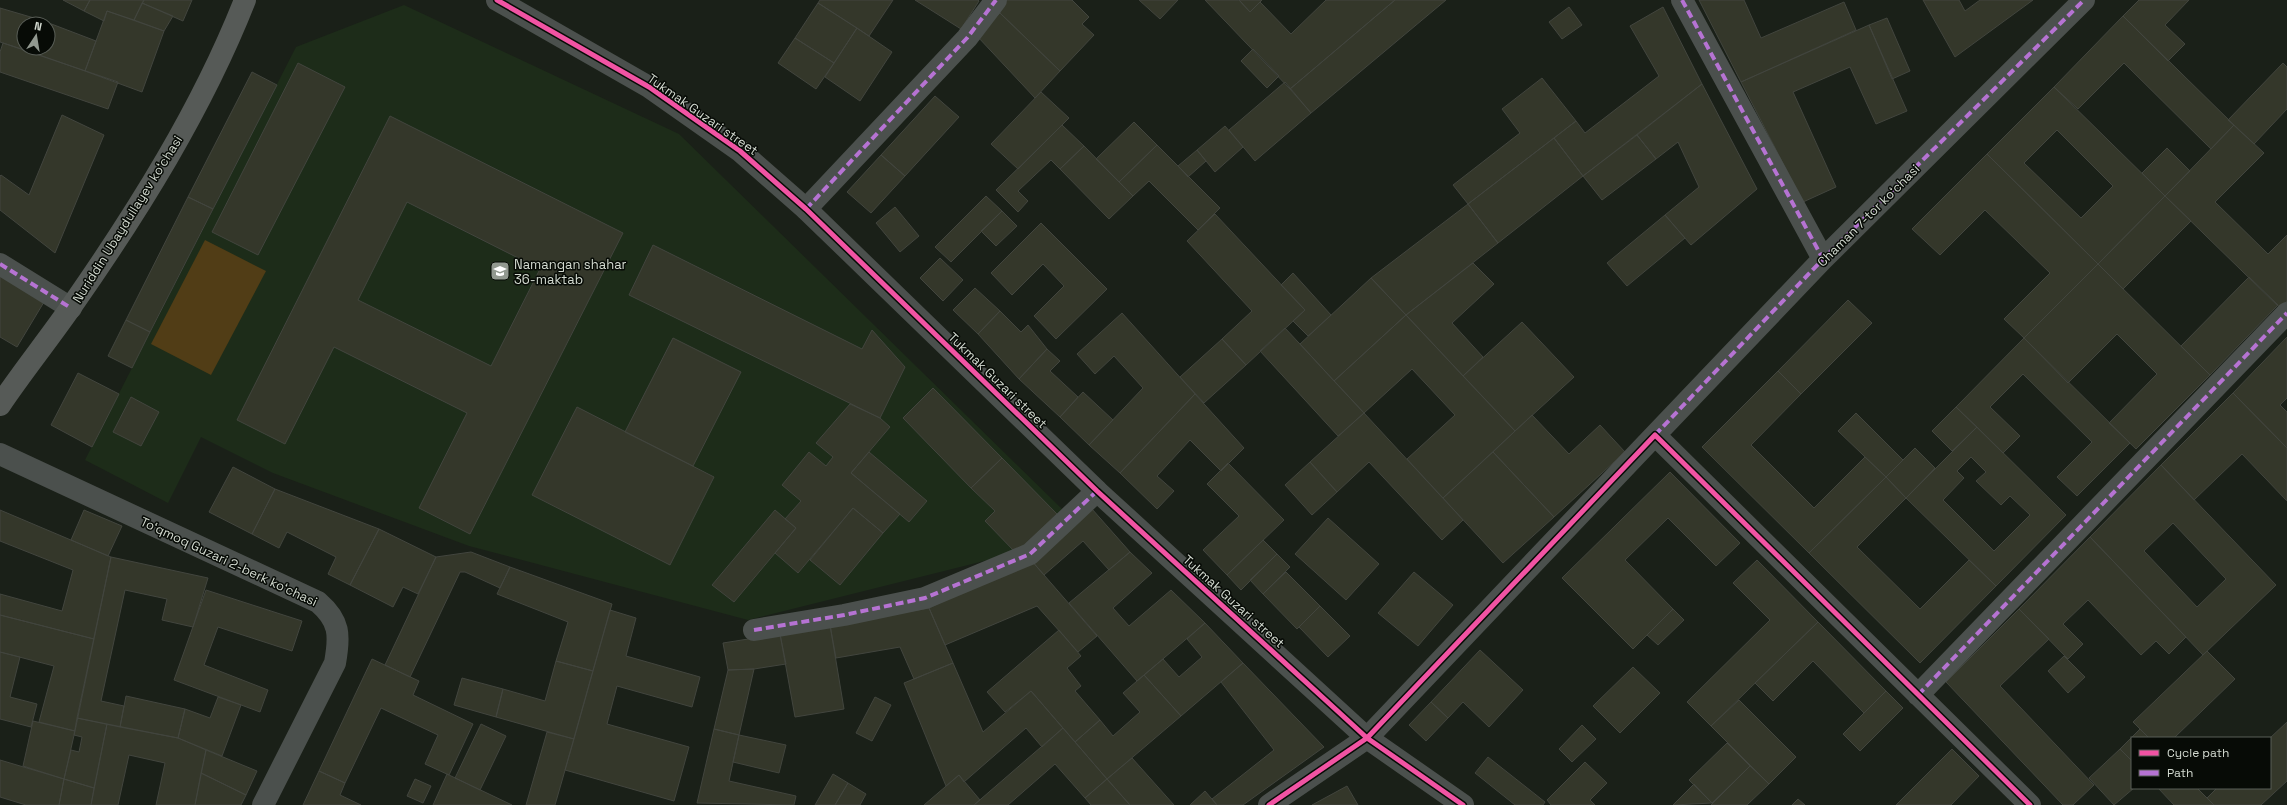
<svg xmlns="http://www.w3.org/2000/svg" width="2287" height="805" font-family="'Space Grotesk',sans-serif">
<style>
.built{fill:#1d2c19}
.green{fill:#513d16}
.building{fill:#34372a;stroke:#42453e;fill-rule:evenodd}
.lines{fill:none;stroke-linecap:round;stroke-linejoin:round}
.minor{stroke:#4b504d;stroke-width:22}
.tertiary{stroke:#4b504d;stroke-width:22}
.secondary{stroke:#565a57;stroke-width:22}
.quiet{stroke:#b673d3;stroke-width:4;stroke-dasharray:8 4;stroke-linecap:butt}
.cycleway-casing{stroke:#070b06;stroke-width:8}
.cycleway{stroke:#f153a3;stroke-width:5}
.labels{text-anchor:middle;stroke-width:3;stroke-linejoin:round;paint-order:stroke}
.street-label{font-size:13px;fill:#d3dad0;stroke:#070b06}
.poi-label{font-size:13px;fill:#d3dad0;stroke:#070b06;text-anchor:start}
</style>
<rect width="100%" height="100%" fill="#1a2018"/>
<path class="built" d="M404 5 679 134 1062 509 1016 553 748 620 469 546 273 473 201 437 168 503 85 460 296 47Z"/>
<path class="green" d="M205 240 266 271 211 375 151 344Z"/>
<path class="building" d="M63 0H90L84 11Z
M90 0H144L134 20 107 11 104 21 84 11Z
M144 0H192L183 21 142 3Z
M820 0H893L869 36 818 3Z
M915 0H978L979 1 961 29Z
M1000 0H1072L1089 17 1082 24 1094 35 1060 71 1000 13Z
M1139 0H1178L1160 19Z
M1205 0H1239L1250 12 1260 2 1291 34 1326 0H1395L1290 89Z
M1239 0H1262L1250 12Z
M1395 0H1446L1311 113 1290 89Z
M1699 0H1744L1761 38 1844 2 1856 30 1741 82Z
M1923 0H1959L1965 11 1980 0H2033L1955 57Z
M2139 0H2189L2165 25 2185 44 2168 61 2123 16Z
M142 3 173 16 164 31 134 20Z
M818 3 857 28 834 63 795 38Z
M1569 7 1582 25 1562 39 1549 22Z
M1663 7 1702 84 1583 176 1554 138 1576 121 1585 133 1659 76 1630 26Z
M0 8 41 20 40 24H24V48H32L31 52 0 42Z
M107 11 164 31 142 92 85 71Z
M1000 13 1060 71 1035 98 977 36Z
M2123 16 2234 125 2211 149 2124 63 2078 109 2054 87Z
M1887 18 1910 71 1892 79 1869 25Z
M41 20 96 41 85 71 31 52 32 48H48V24H40Z
M1869 25 1907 111 1876 124 1850 67 1793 92 1836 187 1803 202 1741 82Z
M857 28 892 52 860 101 825 77Z
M795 38 834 63 816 89 778 63Z
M3 43 118 82 108 109 0 72V52Z
M1253 49 1279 76 1267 88 1241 61Z
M298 63 345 87 258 255 212 232Z
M2283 63 2287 67V109L2254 144 2228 120Z
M252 72 277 85 213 209 188 197Z
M1542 78 1576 121 1468 204 1453 185 1520 133 1502 109Z
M1285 82 1311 113 1255 161 1229 130Z
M1702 84 1757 189 1691 245 1665 215 1699 187 1678 142 1656 159 1637 135Z
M2054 87 2165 196 2098 264 1987 154ZM2057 130 2113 186 2081 218 2024 163Z
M1041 92 1069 118 1018 169 991 144Z
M935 96 959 117 905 176 881 155Z
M62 115 104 135 55 253 0 210V176L1 175 29 195Z
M390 116 623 233 470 534 419 508 467 413 334 347 285 444 237 420ZM407 202 540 269 491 366 358 300Z
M1134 122 1157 145 1119 182 1096 159Z
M1062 125 1084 146 1060 169 1051 160 1018 191 1028 201 1018 212 996 190Z
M2234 125 2264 153 2215 202 2268 254 2287 235V301L2280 308 2165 196Z
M1225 126 1243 147 1215 172 1197 150Z
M1637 135 1656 159 1602 200 1583 176Z
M1554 138 1583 176 1498 243 1468 204Z
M1157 145 1220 208 1198 230 1149 181 1133 196 1119 182Z
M1084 146 1133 196 1109 219 1060 169Z
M2167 148 2190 171 2165 196 2142 173Z
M1197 150 1206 161 1188 177 1178 166Z
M1987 154 2098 264 2024 338 2004 319 2050 273 1985 210 1940 255 1912 229Z
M881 155 905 176 871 213 847 192Z
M986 196 1002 211 951 262 935 247Z
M2165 196 2191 221 2123 289 2098 264Z
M188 197 213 209 150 332 126 320Z
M1468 204 1498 243 1406 315 1371 278Z
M895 207 919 236 900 252 876 223Z
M1002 211 1017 226 996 246 981 231Z
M1215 214 1305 310 1246 365 1222 339 1252 311 1187 241Z
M1665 215 1685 238 1627 286 1607 263Z
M1041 223 1107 289 1056 339 1034 316 1064 286 1043 264 1012 295 991 273Z
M653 245 862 349 872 330 905 367 880 418 629 295Z
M940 258 963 280 943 301 920 278Z
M1473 263 1494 284 1452 323 1483 357 1463 376 1406 315Z
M2098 264 2210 375 2136 449 2109 423 2157 374 2117 334 2068 383 2024 338Z
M0 269 47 297 17 347 0 337Z
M1293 273 1331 315 1308 336 1293 321 1305 310 1281 285Z
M2249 277 2278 305 2210 375 2181 346Z
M1371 278 1406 315 1334 381 1300 344Z
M975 288 1000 311 978 334 953 310Z
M1848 300 1872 323 1801 394 1778 371Z
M1000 311 1021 332 1028 325 1047 349 1019 379 978 334Z
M1122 313 1195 394 1120 473 1089 445 1143 388 1114 356 1095 374 1077 354Z
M1406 315 1515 431 1443 498 1407 459 1455 415 1412 369 1364 413 1334 381Z
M126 320 150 332 132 368 108 356Z
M1522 322 1574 377 1515 431 1463 376Z
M1285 328 1364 413 1338 436 1260 351Z
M2287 337V398L2280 405 2287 412V448L2233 393Z
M673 338 741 372 693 466 625 432Z
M2024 338 2130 443 2077 496 2057 477 2092 442 2023 374 1990 407 2020 436 2003 453 1956 407Z
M1222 339 1246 365 1204 403 1180 377Z
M1047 349 1060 361 1050 371 1078 397 1060 417 1019 379Z
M1778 371 1801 394 1751 445 1814 508 1865 457 1886 477 1809 553 1702 447Z
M78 373 119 394 92 447 51 425Z
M933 388 1002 458 971 488 903 418Z
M1083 392 1113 420 1089 445 1060 417Z
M2233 393 2287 448V501L2242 454 2194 500 2161 465Z
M1195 394 1244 448 1221 471 1190 440 1157 476 1174 491 1157 509 1120 473Z
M131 397 159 412 141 446 113 432Z
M850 404 880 418 890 427 851 473 900 514 883 533 853 508 798 573 775 553 796 528 785 519 801 501 782 485 809 452 826 466 833 457 816 443Z
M577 407 714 477 670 565 532 495Z
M1956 407 1977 427 1952 451 1932 431Z
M1364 413 1463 520 1442 540 1369 462 1337 492 1310 462Z
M1856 413 1903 460 1886 477 1838 431Z
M1532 415 1569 454 1600 425 1625 452 1554 517 1493 452Z
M1977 427 2066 515 1996 586 1906 498ZM1971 457 1986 472 1976 481 2001 505 2010 496 2030 515 1994 551 1943 500 1964 478 1957 471Z
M1915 448 1935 468 1906 498 1886 477Z
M869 452 927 501 909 522 851 473Z
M1493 452 1554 517 1503 563 1443 498Z
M1002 458 1057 514 1016 553 985 521 995 511 971 488Z
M1310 462 1337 492 1312 515 1285 485Z
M1228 463 1284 520 1227 575 1203 550 1239 516 1207 484Z
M2161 465 2276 585 2203 655 2090 537ZM2173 523 2226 579 2197 607 2144 551Z
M233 467 275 489 252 534 209 512Z
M1670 472 1740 543 1716 566 1668 518 1625 560 1673 609 1633 649 1562 578Z
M1886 477 1906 498 1857 547 1920 609 1969 560 1996 586 1920 663 1809 553Z
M275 489 379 529 350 585 328 574 336 557 287 532 279 548 252 534Z
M853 508 883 533 840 585 810 560Z
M1092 509 1130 552 1109 570 1083 541 1044 575 1031 560Z
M0 510 111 557 94 639 0 615V594L62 611 73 570 0 541Z
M84 510 122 526 108 556 71 540Z
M775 510 796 528 734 602 712 585Z
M1328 518 1379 564 1346 600 1295 554Z
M379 529 436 557 418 594 403 587 393 607 350 585Z
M2090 537 2186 637 2169 654 2156 641 2141 655 2088 600 2063 624 2083 644 2068 659 2019 609Z
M1263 540 1277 554 1241 590 1227 575Z
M471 552 510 567 500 588 465 572H460L410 677 385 665 436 557Z
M1130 552 1152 573 1113 608 1129 626 1171 590 1205 623 1137 681 1069 603Z
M1277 554 1290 567 1263 594 1250 580Z
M111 557 208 578 193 627 162 620 167 599 125 590 101 701 124 706 120 727 77 718Z
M1031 560 1097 636 1078 652 1037 606 945 645 929 608Z
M1757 560 1818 622 1711 726 1687 702 1770 620 1733 583Z
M510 567 612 604 593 671 556 661 568 622 497 594Z
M1286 572 1320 606 1297 629 1263 594Z
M1414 572 1453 605 1418 646 1378 613Z
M206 590 302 621 292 651 218 627 204 665 268 690 260 712 174 680Z
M1320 606 1350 636 1328 657 1299 627Z
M929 608 953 663 914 679 900 647 836 658 830 625Z
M1673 609 1684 620 1658 645 1647 635Z
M2019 609 2049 639 2000 686 2094 785 2073 805H2063L1946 682Z
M610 610 636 618 626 656 700 677 692 707 617 686 607 724 689 747 674 801 565 770Z
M0 615 94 639 75 731 39 722 54 666 0 652Z
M1818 622 1886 691 1864 713 1813 661 1773 701 1755 683Z
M1205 623 1243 663 1181 716 1144 675 1163 659 1179 677 1202 657 1187 639Z
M830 625 844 709 795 717 780 634Z
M1059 630 1081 656 1067 668 1081 686 1075 691 1100 720 1075 742 1031 691 1005 712 987 692Z
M780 634 786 664 754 669 728 670 723 643Z
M1480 650 1523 690 1489 727 1463 702 1448 718 1431 702Z
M2207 651 2235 679 2174 738H2149L2133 722Z
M0 652 20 657 10 697 37 704 31 727 0 719Z
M2064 656 2085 677 2068 693 2048 671Z
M372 659 419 681 413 695 473 724 449 775 425 764 438 735 381 708 345 783 319 771Z
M556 661 593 671 574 739 496 717 503 689 545 701Z
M953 663 983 732 1031 691 1063 728 1042 747 1026 728 964 782 959 775 946 786 904 683Z
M1243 663 1324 747 1243 805H1217L1212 799 1274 750 1221 682Z
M1633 667 1660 693 1620 733 1593 706Z
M754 669 739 735 714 729 728 670Z
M1144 675 1181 716 1107 779 1075 742 1100 720 1113 736 1140 712 1123 693Z
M462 678 503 689 496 717 454 705Z
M1886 691 1903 708 1860 751 1843 734Z
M126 696 185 709 178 738 120 727Z
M218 697 241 705 222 756 178 738 185 709 210 718Z
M875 697 891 705 872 741 856 733Z
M1739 700 1796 757 1769 784 1711 726Z
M1431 702 1448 718 1426 741 1409 725Z
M77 718 107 724 94 788 64 779 71 750 79 752 82 737 74 735Z
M33 721 75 731 64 779 23 766Z
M2287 722V781L2261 805H2214L2207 798 2217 788H2270V738Z
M107 724 178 738 206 750 195 805H156L165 763 129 755 118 805H91Z
M481 724 506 736 480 790 455 778Z
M1582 725 1596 739 1572 762 1559 749Z
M1063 728 1107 779 1085 798 1055 764 1008 805H974Z
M714 729 739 735 729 781 796 796 794 805 697 803Z
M2140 729 2149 738H2132V761L2120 749Z
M547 732 574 739 555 805H526Z
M739 735 786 745 779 773 733 762Z
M1727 743 1750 766 1712 803 1689 780Z
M1952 749 1979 776 1951 805H1896Z
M2120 749 2132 761V788H2134L2114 805 2089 778Z
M206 750 257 771 246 795 201 773Z
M1488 757 1545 802 1543 805H1515L1475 773Z
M1132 758 1174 805H1130L1107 779Z
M0 760 64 779 59 805H26L0 797Z
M1585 762 1607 783 1590 800 1595 805H1551L1547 800Z
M1750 766 1769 784 1747 805H1711Z
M319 771 345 783 340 795 361 805H303Z
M201 773 246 795 241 805H195Z
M447 774 449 775 512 805H433Z
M833 774 848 783 835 805H815Z
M959 775 980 800 974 805H924Z
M64 779 94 788 91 805H59Z
M415 779 431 786 423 803 407 796Z
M1107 779 1130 805H1091L1085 798Z
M848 783 866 794 860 805H835Z
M1694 784 1712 803 1673 805Z
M1347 786 1358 805H1312Z
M2158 788H2197L2214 805H2174Z
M1205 791 1217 805H1190Z
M1798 799 1805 805H1792Z"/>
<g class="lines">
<path class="minor" d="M1682 0 1823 259
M806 209 967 38 996 0
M0 264 71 308
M1655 435 1823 259 2084 0
M0 454 318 602C340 621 340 635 335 663L263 805
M754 630 844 615 925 598 1030 554 1097 491
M1918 695 2287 313
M1269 805 1367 738 1655 435 2030 805"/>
<path class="tertiary" d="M497 0 649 87 740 151 806 209 1097 491 1367 738 1463 805"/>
<path class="secondary" d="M0 405C23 371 48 340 71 307 138 211 202 109 245 0"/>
<path class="quiet" d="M1682 0 1823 259
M806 209 967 38 996 0
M0 264 71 308
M1655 435 1823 259 2084 0
M754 630 844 615 925 598 1030 554 1097 491
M1918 695 2287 313"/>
<defs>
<path id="cycleway" d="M497 0 649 87 740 151 806 209 1097 491 1367 738 1463 805
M1269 805 1367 738 1655 435 2030 805"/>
</defs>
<use href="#cycleway" class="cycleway-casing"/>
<use href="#cycleway" class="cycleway"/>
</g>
<defs>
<symbol id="school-square" viewBox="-11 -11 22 22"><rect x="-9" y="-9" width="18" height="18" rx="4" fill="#929990" stroke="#070b06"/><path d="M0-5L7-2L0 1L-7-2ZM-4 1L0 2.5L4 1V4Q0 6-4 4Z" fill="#fff"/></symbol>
</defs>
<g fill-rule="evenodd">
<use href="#school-square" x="489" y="260" width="22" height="22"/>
</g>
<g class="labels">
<g class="street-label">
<text transform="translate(703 114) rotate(35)" y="5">Tukmak Guzari street</text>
<text transform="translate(1868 215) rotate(-45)" y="5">Chaman 7-tor koʻchasi</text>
<text transform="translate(127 219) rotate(-58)" y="5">Nuriddin Ubaydullayev koʻchasi</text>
<text transform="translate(998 380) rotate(44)" y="5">Tukmak Guzari street</text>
<text transform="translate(229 561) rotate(25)" y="5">Toʻqmoq Guzari 2-berk koʻchasi</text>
<text transform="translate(1234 601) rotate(42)" y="5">Tukmak Guzari street</text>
</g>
<g class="poi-label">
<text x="514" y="269">Namangan shahar<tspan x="514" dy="15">36-maktab</tspan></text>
</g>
</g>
<rect x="2131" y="737" width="140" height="52" fill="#070b06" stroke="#595e57"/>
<rect x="2139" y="750" width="20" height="6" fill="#f153a3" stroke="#595e57"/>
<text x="2167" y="757" font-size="12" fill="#d3dad0">Cycle path</text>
<rect x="2139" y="770" width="20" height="6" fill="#b673d3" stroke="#595e57"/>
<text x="2167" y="777" font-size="12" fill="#d3dad0">Path</text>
<g transform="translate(36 36) rotate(12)"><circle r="19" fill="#070b06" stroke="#595e57"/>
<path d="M0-3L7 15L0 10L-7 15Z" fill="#929990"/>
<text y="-6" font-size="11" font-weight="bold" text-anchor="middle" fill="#d3dad0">N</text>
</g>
</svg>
